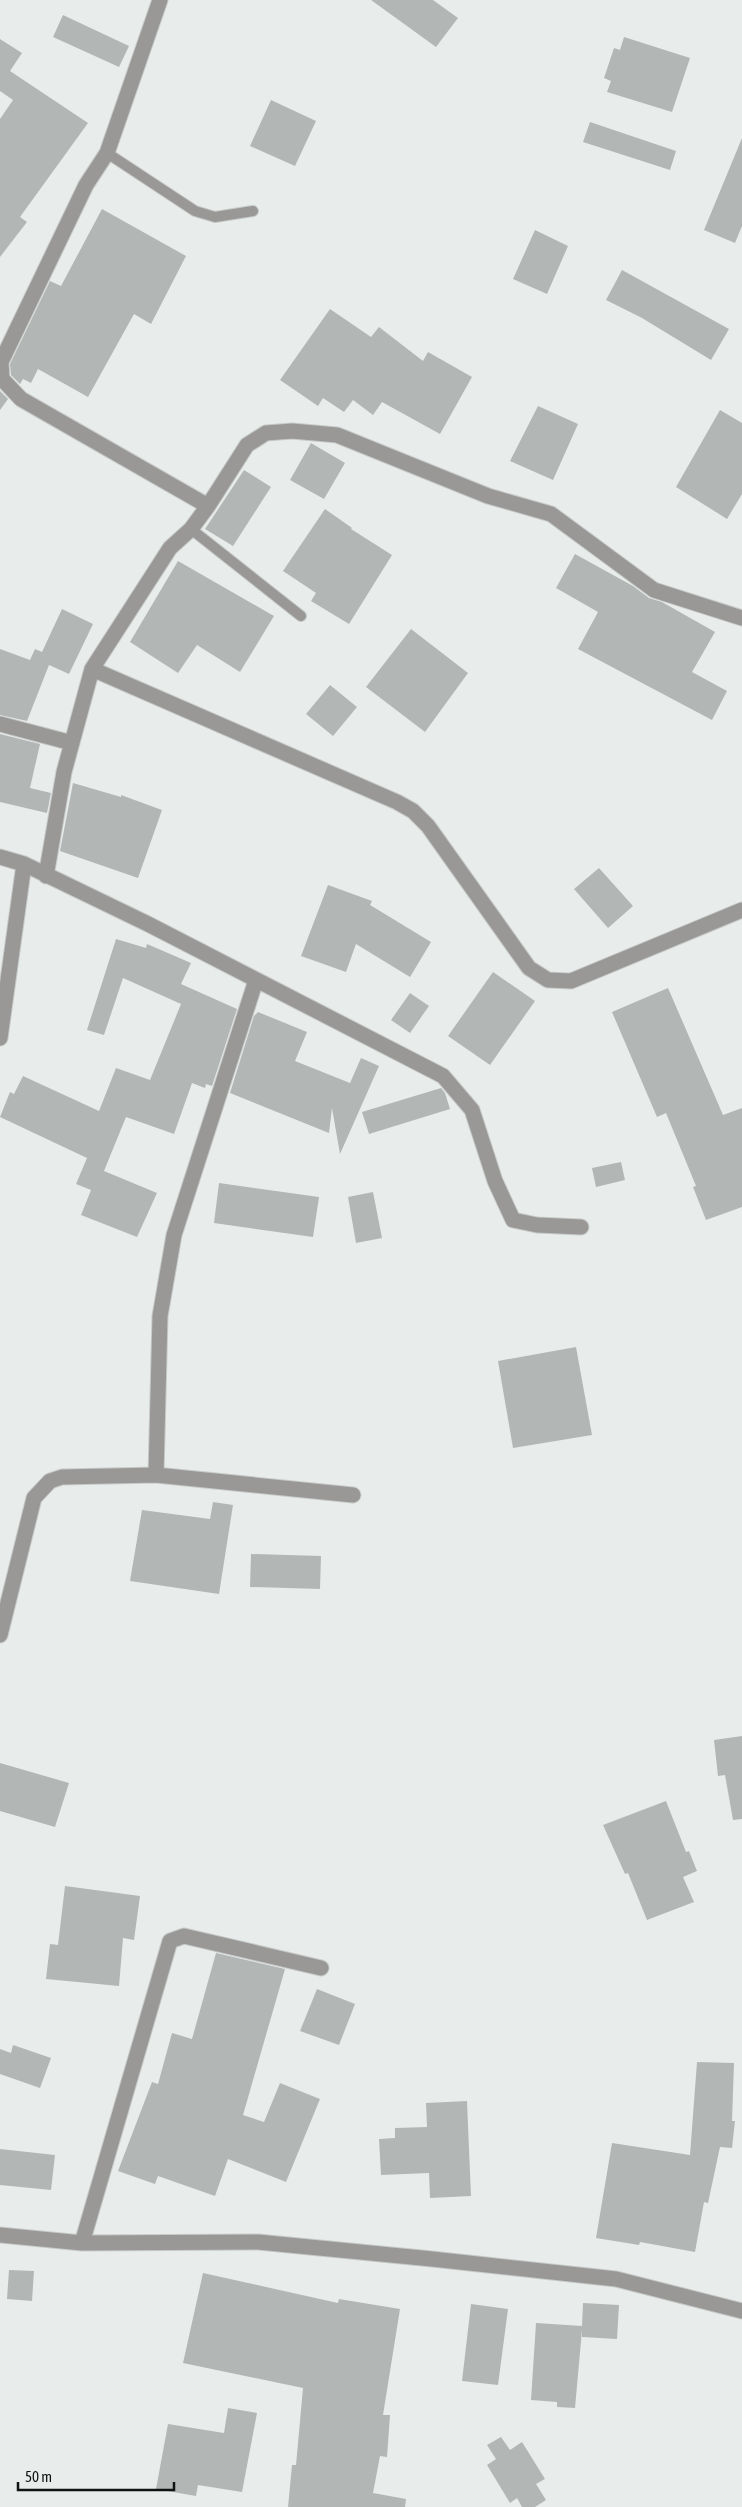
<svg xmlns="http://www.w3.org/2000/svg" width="742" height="2507" font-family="'Asap Condensed',sans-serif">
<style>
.building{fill:#b2b7b6}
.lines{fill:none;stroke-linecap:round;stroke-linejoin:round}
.lane-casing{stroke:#c6cac9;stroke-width:12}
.street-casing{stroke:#c6cac9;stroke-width:17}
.lane{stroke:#9a9897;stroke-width:10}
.street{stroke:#9a9897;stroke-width:15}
</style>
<rect width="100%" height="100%" fill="#e8edec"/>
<path class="building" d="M371 0H433L458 18 436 47Z
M63 15 129 46 119 67 53 37Z
M624 37 690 58 672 112 607 92 611 81 604 78 614 48 620 50Z
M0 39 22 53 10 71 88 123 20 217 27 222 0 257V119L13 100 0 91Z
M271 100 316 121 295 166 250 146Z
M590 122 676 151 670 170 583 142Z
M742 138V226L735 243 704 230Z
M102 209 186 256 151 324 134 314 88 397 38 369 31 383 23 379 20 384 11 375 10 364 50 281 61 286Z
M535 230 568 246 547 294 513 279Z
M622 270 729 329 711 360 642 318 606 300Z
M330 309 371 337 379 327 423 361 428 352 472 377 440 434 382 402 373 415 353 400 344 412 323 398 318 406 280 380Z
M0 391 8 399 0 410Z
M538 406 578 424 553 480 510 461Z
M720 410 742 423V494L727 519 676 487Z
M311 443 345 463 324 499 290 480Z
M244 470 271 487 233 546 205 529Z
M325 509 352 528 351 529 392 555 349 624 311 601 316 593 283 571Z
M575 554 633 586 649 598 662 602 715 632 692 672 727 691 712 720 578 649 598 612 556 588Z
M178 561 274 616 240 672 197 645 178 673 130 642Z
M62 609 93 624 69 674 49 665 27 721 0 715V649L30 660 35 649 42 652Z
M411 629 468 673 425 732 366 687Z
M330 685 357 707 333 736 306 714Z
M0 734 40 744 30 788 51 793 47 813 0 802Z
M73 783 121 797V795L162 810 138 878 60 851Z
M599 868 633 906 608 928 574 889Z
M328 885 372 901 370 905 431 942 410 977 356 944 346 972 301 956Z
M116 939 146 948 147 944 191 963 181 984 237 1009 212 1086 206 1084 205 1088 192 1083 174 1134 126 1117 104 1171 157 1193 137 1237 81 1215 91 1190 76 1184 87 1158 0 1117 10 1092 14 1094 23 1076 99 1111 116 1068 150 1080 181 1004 123 978 104 1035 87 1030Z
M493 972 535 1001 490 1065 448 1036Z
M668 988 723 1115 742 1108V1207L706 1220 693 1187 696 1186 666 1113 657 1117 612 1012Z
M410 993 429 1006 410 1033 391 1020Z
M258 1012 307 1032 295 1061 350 1083 361 1058 379 1066 340 1154 332 1108 329 1133 230 1093 254 1016Z
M441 1088 445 1093 450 1109 369 1134 362 1112Z
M621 1162 625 1180 596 1187 592 1168Z
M219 1183 319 1197 313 1237 214 1223Z
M373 1192 382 1238 356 1243 348 1197Z
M576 1347 592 1435 513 1448 498 1361Z
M213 1502 233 1505 219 1594 130 1581 142 1510 210 1519Z
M251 1554 321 1556 320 1589 250 1587Z
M742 1736V1819L733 1820 725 1775 718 1776 714 1740Z
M0 1763 69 1783 55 1827 0 1811Z
M666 1801 686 1852 689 1851 697 1871 683 1877 694 1902 647 1920 628 1873 625 1874 603 1825Z
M65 1886 140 1896 134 1940 123 1938 119 1986 46 1979 50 1944 58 1945Z
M216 1953 285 1969 243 2115 264 2122 280 2083 320 2099 286 2182 228 2159 215 2196 158 2176 155 2184 118 2171 152 2082 158 2084 172 2033 192 2039Z
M317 1989 355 2004 339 2045 300 2031Z
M13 2045 51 2058 40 2088 0 2074V2049L11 2053Z
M697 2062 734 2063 732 2121H735L732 2148 720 2147 708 2203 704 2202 695 2252 640 2242 639 2245 596 2238 612 2143 690 2155Z
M467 2101 471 2196 430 2198 429 2173 381 2175 379 2139 395 2138V2128L427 2127 426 2103Z
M0 2149 55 2155 51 2190 0 2185Z
M9 2270 34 2271 32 2301 7 2299Z
M203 2273 338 2303 339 2299 400 2309 383 2415H390L387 2457 380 2456 373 2493 406 2499 405 2507H288L292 2465H296L303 2388 183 2363Z
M583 2303 619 2305 617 2339 582 2337V2330L575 2408 557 2407V2402L531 2400 536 2323 582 2326Z
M471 2304 508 2309 498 2385 462 2381Z
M228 2408 257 2413 242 2492 198 2485 196 2496 156 2489 168 2424 224 2433Z
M501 2437 510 2450 522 2442 545 2479 536 2484 546 2500 535 2507H522L517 2498 510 2503 487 2465 496 2459 487 2445Z"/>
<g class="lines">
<defs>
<path id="lane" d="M107 153 195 211 215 217 253 211
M191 529 301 616"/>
<path id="street" d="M160 0 107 153 86 185 1 362 2 379 21 399 208 506
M92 669 397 802 413 811 428 826 529 968 548 980 571 981 742 910
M0 724 72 743
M0 857 24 864 148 924 443 1076 472 1110 495 1181 513 1220 537 1225 581 1227
M46 876 64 772 92 669 170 548 191 529 208 506 247 445 266 433 292 431 337 435 488 496 551 514 654 590 742 618
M0 1038 24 864
M156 1475 160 1316 174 1235 256 980
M0 1635 34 1498 50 1481 62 1477 156 1475 353 1495
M0 2235 82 2243 258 2242 432 2259 616 2279 742 2311
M82 2243 170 1941 184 1936 321 1968"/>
</defs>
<use href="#lane" class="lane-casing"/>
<use href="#street" class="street-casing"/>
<use href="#lane" class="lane"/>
<use href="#street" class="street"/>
</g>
<path d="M18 2482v8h156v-8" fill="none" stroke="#111212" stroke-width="2.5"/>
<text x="25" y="2482" font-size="15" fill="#111212" stroke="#e8edec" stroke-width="4" paint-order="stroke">50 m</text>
</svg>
